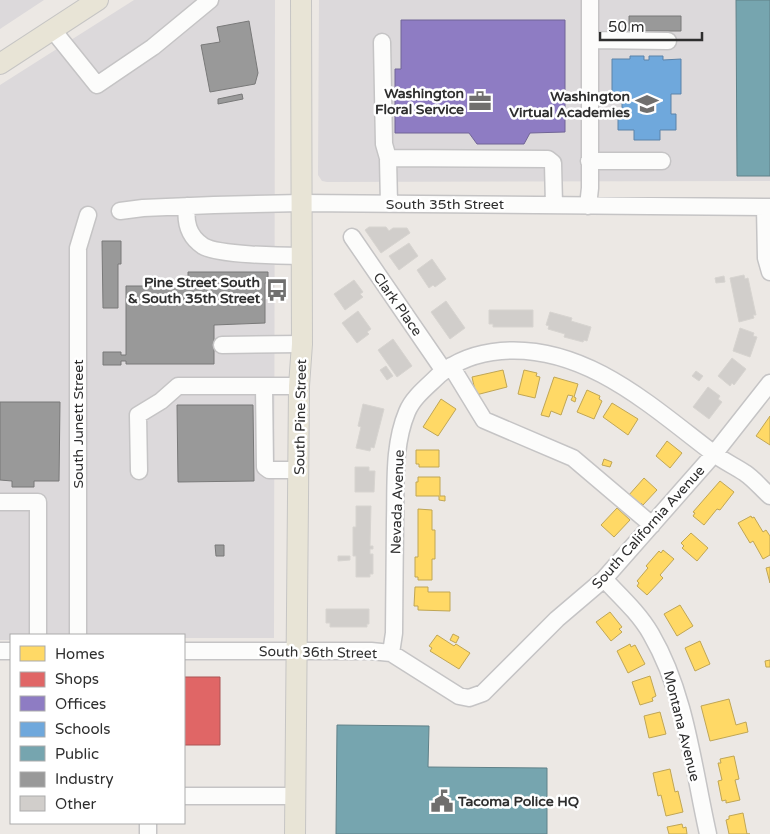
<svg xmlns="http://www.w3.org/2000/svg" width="770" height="834" font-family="'Varela Round',sans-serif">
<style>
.industrial{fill:#dcd9db}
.homes{fill:#ffd966;stroke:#c0a655}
.shops{fill:#e06666;stroke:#ab5555}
.offices{fill:#8e7cc3;stroke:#716596}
.schools{fill:#6fa8dc;stroke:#5c83a8}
.public{fill:#76a5af;stroke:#608188}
.industry{fill:#999;stroke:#797979}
.building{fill:#d1cecb;stroke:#d7d4d0}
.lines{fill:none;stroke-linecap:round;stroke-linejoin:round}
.minor-casing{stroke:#c5c4c5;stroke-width:19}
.major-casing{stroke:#c6c5c4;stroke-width:22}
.minor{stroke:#fcfcfb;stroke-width:16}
.major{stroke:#e8e4d6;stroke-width:20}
.labels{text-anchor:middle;stroke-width:5;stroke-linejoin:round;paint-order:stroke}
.poi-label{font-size:14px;font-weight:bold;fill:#2e2e2e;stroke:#fff;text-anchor:end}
.street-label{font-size:14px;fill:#2e2e2e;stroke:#fff}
</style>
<rect width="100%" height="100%" fill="#ece8e4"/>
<path class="industrial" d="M0 0H44L0 29Z
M134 0H275L274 638H184V635H11V640H0V85Z
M319 0H770V181L327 182 322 181 318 175Z"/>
<path class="homes" d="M503 370 507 387 476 395 472 377Z
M524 370 537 373 536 376 540 377 535 398 518 394Z
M554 377 578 384 574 397 576 398 575 402 571 400 573 396 568 395 561 415 551 411 549 417 541 415Z
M587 390 600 396 599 399 602 401 594 419 577 412Z
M441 399 456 409 438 436 423 427Z
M612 403 638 419 628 435 603 417Z
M770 416V445L756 436Z
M667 441 682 453 670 468 656 456Z
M416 450H439V467H419V464H416Z
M604 459 612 462 610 467 602 465Z
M418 477H440V496H445V501L439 500V496H416V482H418Z
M644 478 657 490 643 505 641 503 639 506 628 496Z
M720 481 734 492 720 510 717 509 704 525 693 516 695 513 693 512Z
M617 508 630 520 614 537 601 525Z
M418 509 432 510V530H435V559H432V580H418V577H415V557H418Z
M751 516 752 518 754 517 763 532 766 530 770 536V555L763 559 753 541 750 543 738 523Z
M691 533 708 548 697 561 682 548 684 546 681 543Z
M663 550 674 559 660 575 663 578 647 595 637 586 639 583 637 581 648 568 646 566 659 551 661 553Z
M770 567V583L766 568Z
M415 587H428V592H450V611L418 610V606H414Z
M680 605 693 626 677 636 664 614Z
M610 612 622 627 619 629 622 632 611 641 596 622Z
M453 634 459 637 456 643 450 640Z
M437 635 454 646 456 644 470 653 459 669 430 651 432 648 429 646Z
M700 641 710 664 695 671 685 648Z
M630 644 631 647 635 645 645 664 628 673 617 651Z
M770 660V667H766L765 661Z
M650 676 656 696 652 698 653 701 640 705 632 682Z
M729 699 736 725 746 722 748 732 710 741 701 706Z
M660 712 666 734 649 738 644 716Z
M734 756 739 779 735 780 740 800 726 803V800L722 801 718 781 722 780 718 763H721L720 759Z
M670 769 675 792 678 791 683 812 666 816 661 795 658 796 653 773Z
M743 813 747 834H750H729L726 820 729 819V816Z
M682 824 683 828 686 827 687 834H669L667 827Z"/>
<path class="shops" d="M184 677H220V745H184Z"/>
<path class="offices" d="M401 20H565V132L530 133 524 144H477L469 133H395V69H401Z"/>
<path class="schools" d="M630 56H644V60H649V56H663V60L681 59V94H671V114H676V130H660V140H634V130H618V114H622V95H612V59H630Z"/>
<path class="public" d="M736 0H770V176H737Z
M337 725 429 726 428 767 547 768V834H336Z"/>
<path class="industry" d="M629 16H681V31H629Z
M249 21 258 73 255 84 210 92 201 45 220 42 217 27Z
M242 94 243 99 218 104V99Z
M102 241H121V264H118V308H103Z
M188 272H268V283H265V323L214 325V364H126V361H121V365H103V352H121V355H126V286H188Z
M0 402H60L59 481H34V487H12V481L0 480Z
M177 405H253L254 481 178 482Z
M215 545H224V556H216Z"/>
<path class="building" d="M369 227H386L389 231 393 228H407L410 233 381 253 365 230Z
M409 243 418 256 399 270 389 256Z
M432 259 446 279 435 287 433 285 429 288 417 270Z
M744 275 745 279 748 278 756 315H753L754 318 739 322 730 278Z
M724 276 725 282 716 283 715 278Z
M354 280 363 292 360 294 363 297 345 310 334 294Z
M446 301 465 328 450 339 431 312Z
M489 310H533V327H493V324H489Z
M358 311 371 329 367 332 369 334 357 343 342 323Z
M550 312 572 318 571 321 591 327 587 341 584 340 583 342 564 337 565 334 548 329 549 326 546 325Z
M740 328 754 333 753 336 757 337 750 357 733 351Z
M393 339 412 366 397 377 378 350Z
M732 358 746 369 734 385 732 383 730 386 718 376Z
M386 366 393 376 387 380 380 370Z
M696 371 703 376 699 381 692 376Z
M708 387 720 396 718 399 722 402 709 419 693 407Z
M363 404 384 409 374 448 371 447 370 451 356 448 361 427 358 426Z
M355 467H369V471H375L374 492H355Z
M356 506H371L370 546H373V549H370V554H373V574H370V577H356V556H353V527H356Z
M338 556H350V560L338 561Z
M326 609H369V624H367V627H330V623H326Z"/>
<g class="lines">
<defs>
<path id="minor" d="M52 29 97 85 153 47 210 0
M590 40V0
M382 42 384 144 388 158 389 204
M388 158 548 159 553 163 554 205
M589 161H662
M187 206C185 222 188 236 203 246 217 255 283 256 302 256
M588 206 590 188V40L668 41
M765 207 766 258 770 272
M120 211 143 208 214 205 302 203 770 207
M352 237 444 371
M222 345 302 344
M451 366 484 420 573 458 652 525
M264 386 265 467 269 470H299
M139 471 138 415 161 401 178 386H299
M0 502H38V635
M604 579C620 596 639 613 651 634 686 694 693 767 708 834
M78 635V248L88 215
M0 651H11
M184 651H371L391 653 459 696 469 698 483 693 557 619 604 579 714 454 770 383
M391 653 394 633C394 596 395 558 395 520 396 484 393 445 407 412 413 397 428 386 439 375 457 360 478 353 501 351 585 344 651 406 713 453 723 461 735 466 745 473 754 479 762 489 770 496
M184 796H295
M148 823V834"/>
<path id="major" d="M0 64 98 0
M295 834 299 386 302 344 301 0"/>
</defs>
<use href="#minor" class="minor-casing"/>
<use href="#major" class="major-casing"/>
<use href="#minor" class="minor"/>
<use href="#major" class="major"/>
</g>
<defs>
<symbol id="office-bare" viewBox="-9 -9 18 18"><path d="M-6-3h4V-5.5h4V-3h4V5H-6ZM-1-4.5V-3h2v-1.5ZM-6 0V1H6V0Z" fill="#706f6e" stroke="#fff" stroke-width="2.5" paint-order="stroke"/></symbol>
<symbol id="school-bare" viewBox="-9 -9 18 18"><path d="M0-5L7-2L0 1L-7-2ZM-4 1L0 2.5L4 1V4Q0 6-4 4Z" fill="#706f6e" stroke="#fff" stroke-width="2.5" paint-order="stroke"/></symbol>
<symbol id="bus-bare" viewBox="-9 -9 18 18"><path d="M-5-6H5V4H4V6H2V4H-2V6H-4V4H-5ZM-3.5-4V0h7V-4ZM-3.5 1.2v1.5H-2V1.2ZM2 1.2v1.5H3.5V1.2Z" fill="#706f6e" stroke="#fff" stroke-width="2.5" paint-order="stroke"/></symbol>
<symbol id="civic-bare" viewBox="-9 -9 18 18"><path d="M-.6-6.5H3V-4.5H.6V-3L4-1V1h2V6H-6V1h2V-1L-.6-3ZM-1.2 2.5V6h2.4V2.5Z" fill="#706f6e" stroke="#fff" stroke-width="2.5" paint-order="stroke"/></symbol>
</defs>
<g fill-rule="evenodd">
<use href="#office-bare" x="464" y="85" width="32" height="32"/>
<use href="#school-bare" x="631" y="88" width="32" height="32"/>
<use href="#bus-bare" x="261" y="274" width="32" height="32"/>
<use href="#civic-bare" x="426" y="785" width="32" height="32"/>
</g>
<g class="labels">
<g class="poi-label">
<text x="464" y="98">Washington<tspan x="464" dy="16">Floral Service</tspan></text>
<text x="630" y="101">Washington<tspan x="630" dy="16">Virtual Academies</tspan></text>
<text x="260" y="287">Pine Street South<tspan x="260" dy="16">&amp; South 35th Street</tspan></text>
<text x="458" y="806" text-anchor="start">Tacoma Police HQ</text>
</g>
<g class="street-label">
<text x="445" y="209">South 35th Street</text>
<text transform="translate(398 304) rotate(55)" y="5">Clark Place</text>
<text transform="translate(300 417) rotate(-89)" y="5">South Pine Street</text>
<text transform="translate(78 424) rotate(-90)" y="5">South Junett Street</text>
<text transform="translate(397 502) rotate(-88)" y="5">Nevada Avenue</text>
<text transform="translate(648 527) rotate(-48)" y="5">South California Avenue</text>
<text transform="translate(318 652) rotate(1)" y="5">South 36th Street</text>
<text transform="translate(682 726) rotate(76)" y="5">Montana Avenue</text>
</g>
</g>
<rect x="10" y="634" width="175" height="190" fill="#ffffff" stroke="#ababab"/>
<rect x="20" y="646" width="25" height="15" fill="#ffd966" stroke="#ababab"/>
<text x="55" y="659" font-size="15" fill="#2e2e2e">Homes</text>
<rect x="20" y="672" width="25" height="15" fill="#e06666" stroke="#ababab"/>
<text x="55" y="684" font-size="15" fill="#2e2e2e">Shops</text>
<rect x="20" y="696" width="25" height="15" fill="#8e7cc3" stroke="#ababab"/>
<text x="55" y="709" font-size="15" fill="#2e2e2e">Offices</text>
<rect x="20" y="722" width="25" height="15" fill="#6fa8dc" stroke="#ababab"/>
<text x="55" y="734" font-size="15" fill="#2e2e2e">Schools</text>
<rect x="20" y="746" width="25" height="15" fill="#76a5af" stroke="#ababab"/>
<text x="55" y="759" font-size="15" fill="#2e2e2e">Public</text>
<rect x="20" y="772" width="25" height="15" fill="#999999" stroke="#ababab"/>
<text x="55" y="784" font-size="15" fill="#2e2e2e">Industry</text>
<rect x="20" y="796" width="25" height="15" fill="#d1cecb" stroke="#ababab"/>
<text x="55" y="809" font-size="15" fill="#2e2e2e">Other</text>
<path d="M600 32v8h102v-8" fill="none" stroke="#2e2e2e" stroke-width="2.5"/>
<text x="608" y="32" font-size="15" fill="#2e2e2e" stroke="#ffffff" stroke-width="4" paint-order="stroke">50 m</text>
</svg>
